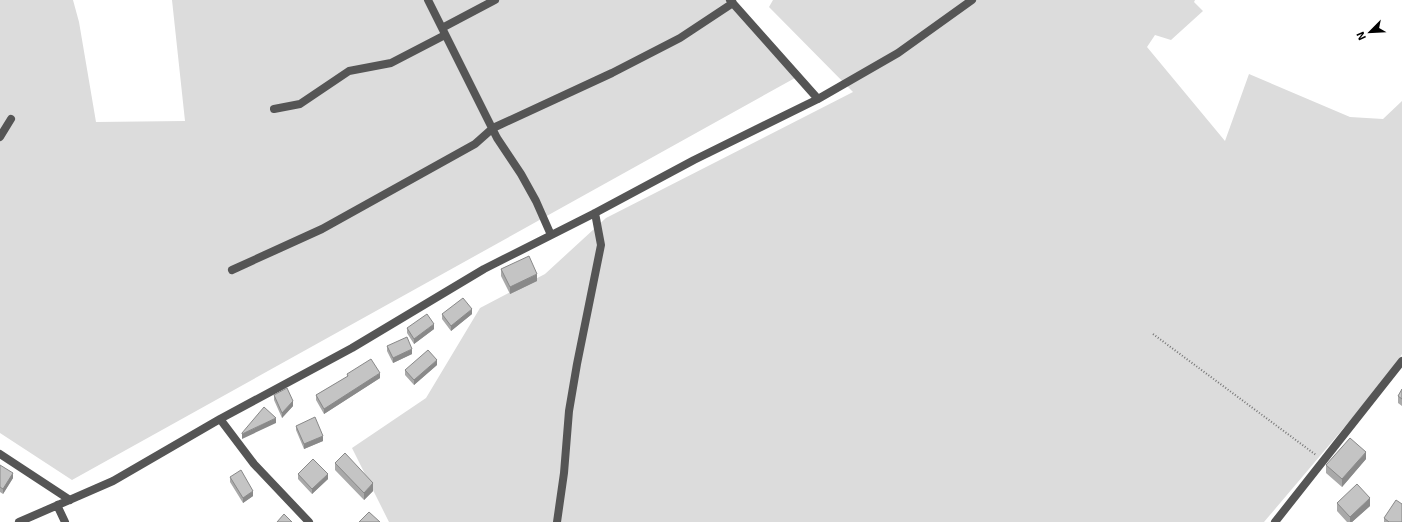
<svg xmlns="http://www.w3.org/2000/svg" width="1402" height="522" font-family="'Exo 2',sans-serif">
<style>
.green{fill:#dcdcdc}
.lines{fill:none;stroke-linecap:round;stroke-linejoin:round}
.path{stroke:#777;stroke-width:2;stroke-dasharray:1 2;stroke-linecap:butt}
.street{stroke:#555;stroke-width:8}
.wall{fill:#a9a9a9}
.shaded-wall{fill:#898989}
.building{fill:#c4c4c4;stroke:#898989}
</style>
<rect width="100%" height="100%" fill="#fff"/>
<path class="green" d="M0 0H73L79 22 96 122 185 121 172 0H734L795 78 72 480 0 433Z
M773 0H1195L1194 2 1203 11 1171 40 1155 35 1147 47 1225 141 1249 74 1350 117 1383 119 1402 101V354L1392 371 1264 522H389L352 448 426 398 480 308 545 274 606 218 853 92 769 7Z"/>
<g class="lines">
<path class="path" d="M1153 334 1316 455"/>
<path class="street" d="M428 0 497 138 521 174 536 201 551 235
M730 0 818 99
M442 28 495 0
M274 109 300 104 349 71 391 63 445 35
M0 137 11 119
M232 270 322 229 475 144 493 128 612 73 680 38 733 3
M220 419 254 464 309 522
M0 454 70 500
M57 505 65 522
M19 522 113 481 220 419 352 348 484 269 595 213 694 160 818 99 898 53 972 0
M557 522 564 473 569 411 577 364 601 245 595 213
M1275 522 1402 361"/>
</g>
<path class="wall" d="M501 269 537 281 510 294 501 276Z
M442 314H472L451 331 442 319Z
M407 328 434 329 414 344 407 333Z
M387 346 412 354 393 363 387 351Z
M437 365 414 385 405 375V370Z
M347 374 380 378 324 414 316 400V395L347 377Z
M1402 389V406L1398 403V396Z
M274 395 293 406 282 418 274 400Z
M296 426 323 441 304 449 296 430Z
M1366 459 1342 487 1326 473V465Z
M335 463 373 491 364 500 335 470Z
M0 465 13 478 3 494 0 492Z
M298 474 328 479 312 494 298 479Z
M230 477 253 496 243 503 230 482Z
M1337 503 1370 506 1352 522H1347L1337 511Z
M1384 518 1402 522H1384Z"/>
<path class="shaded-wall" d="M537 274V281L510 294V287Z
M472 309V314L451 331V326Z
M434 324V329L414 344V339Z
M412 349V354L393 363V358Z
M437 360V365L414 385V380Z
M380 373V378L324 414V409Z
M293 401V406L282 418V413Z
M276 418V423L242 439V434Z
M323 436V441L304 449V444Z
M1366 452V459L1342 487V479Z
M13 473V478L3 494V489Z
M328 474V479L312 494V489Z
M373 483V491L364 500V493Z
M253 491V496L243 503V498Z
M1370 498V506L1352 522H1350V517Z"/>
<path class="building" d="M529 256 537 274 510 287 501 269Z
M463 298 472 309 451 326 442 314Z
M427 314 434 324 414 339 407 328Z
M407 337 412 349 393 358 387 346Z
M428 350 437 360 414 380 405 370Z
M371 359 380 373 324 409 316 395 348 376 347 374Z
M287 388 293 401 282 413 274 395Z
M1402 389V399L1398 396Z
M264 407 276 418 242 434V433Z
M315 417 323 436 304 444 296 426Z
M1350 438 1366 452 1342 479 1326 465Z
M345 453 373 483 364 493 335 463Z
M313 459 328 474 312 489 298 474Z
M0 465 13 473 3 489 0 487Z
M241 470 253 491 243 498 230 477Z
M1357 484 1370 498 1350 517 1337 503Z
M1396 500 1402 504V522H1389L1384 518Z
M369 512 380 522H359Z
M284 514 292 522H277Z"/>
<g transform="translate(1370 32) rotate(246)" stroke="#ffffff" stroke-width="3" paint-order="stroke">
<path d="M0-3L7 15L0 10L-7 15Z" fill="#000000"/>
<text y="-6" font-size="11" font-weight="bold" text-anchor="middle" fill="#000000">N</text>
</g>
</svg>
